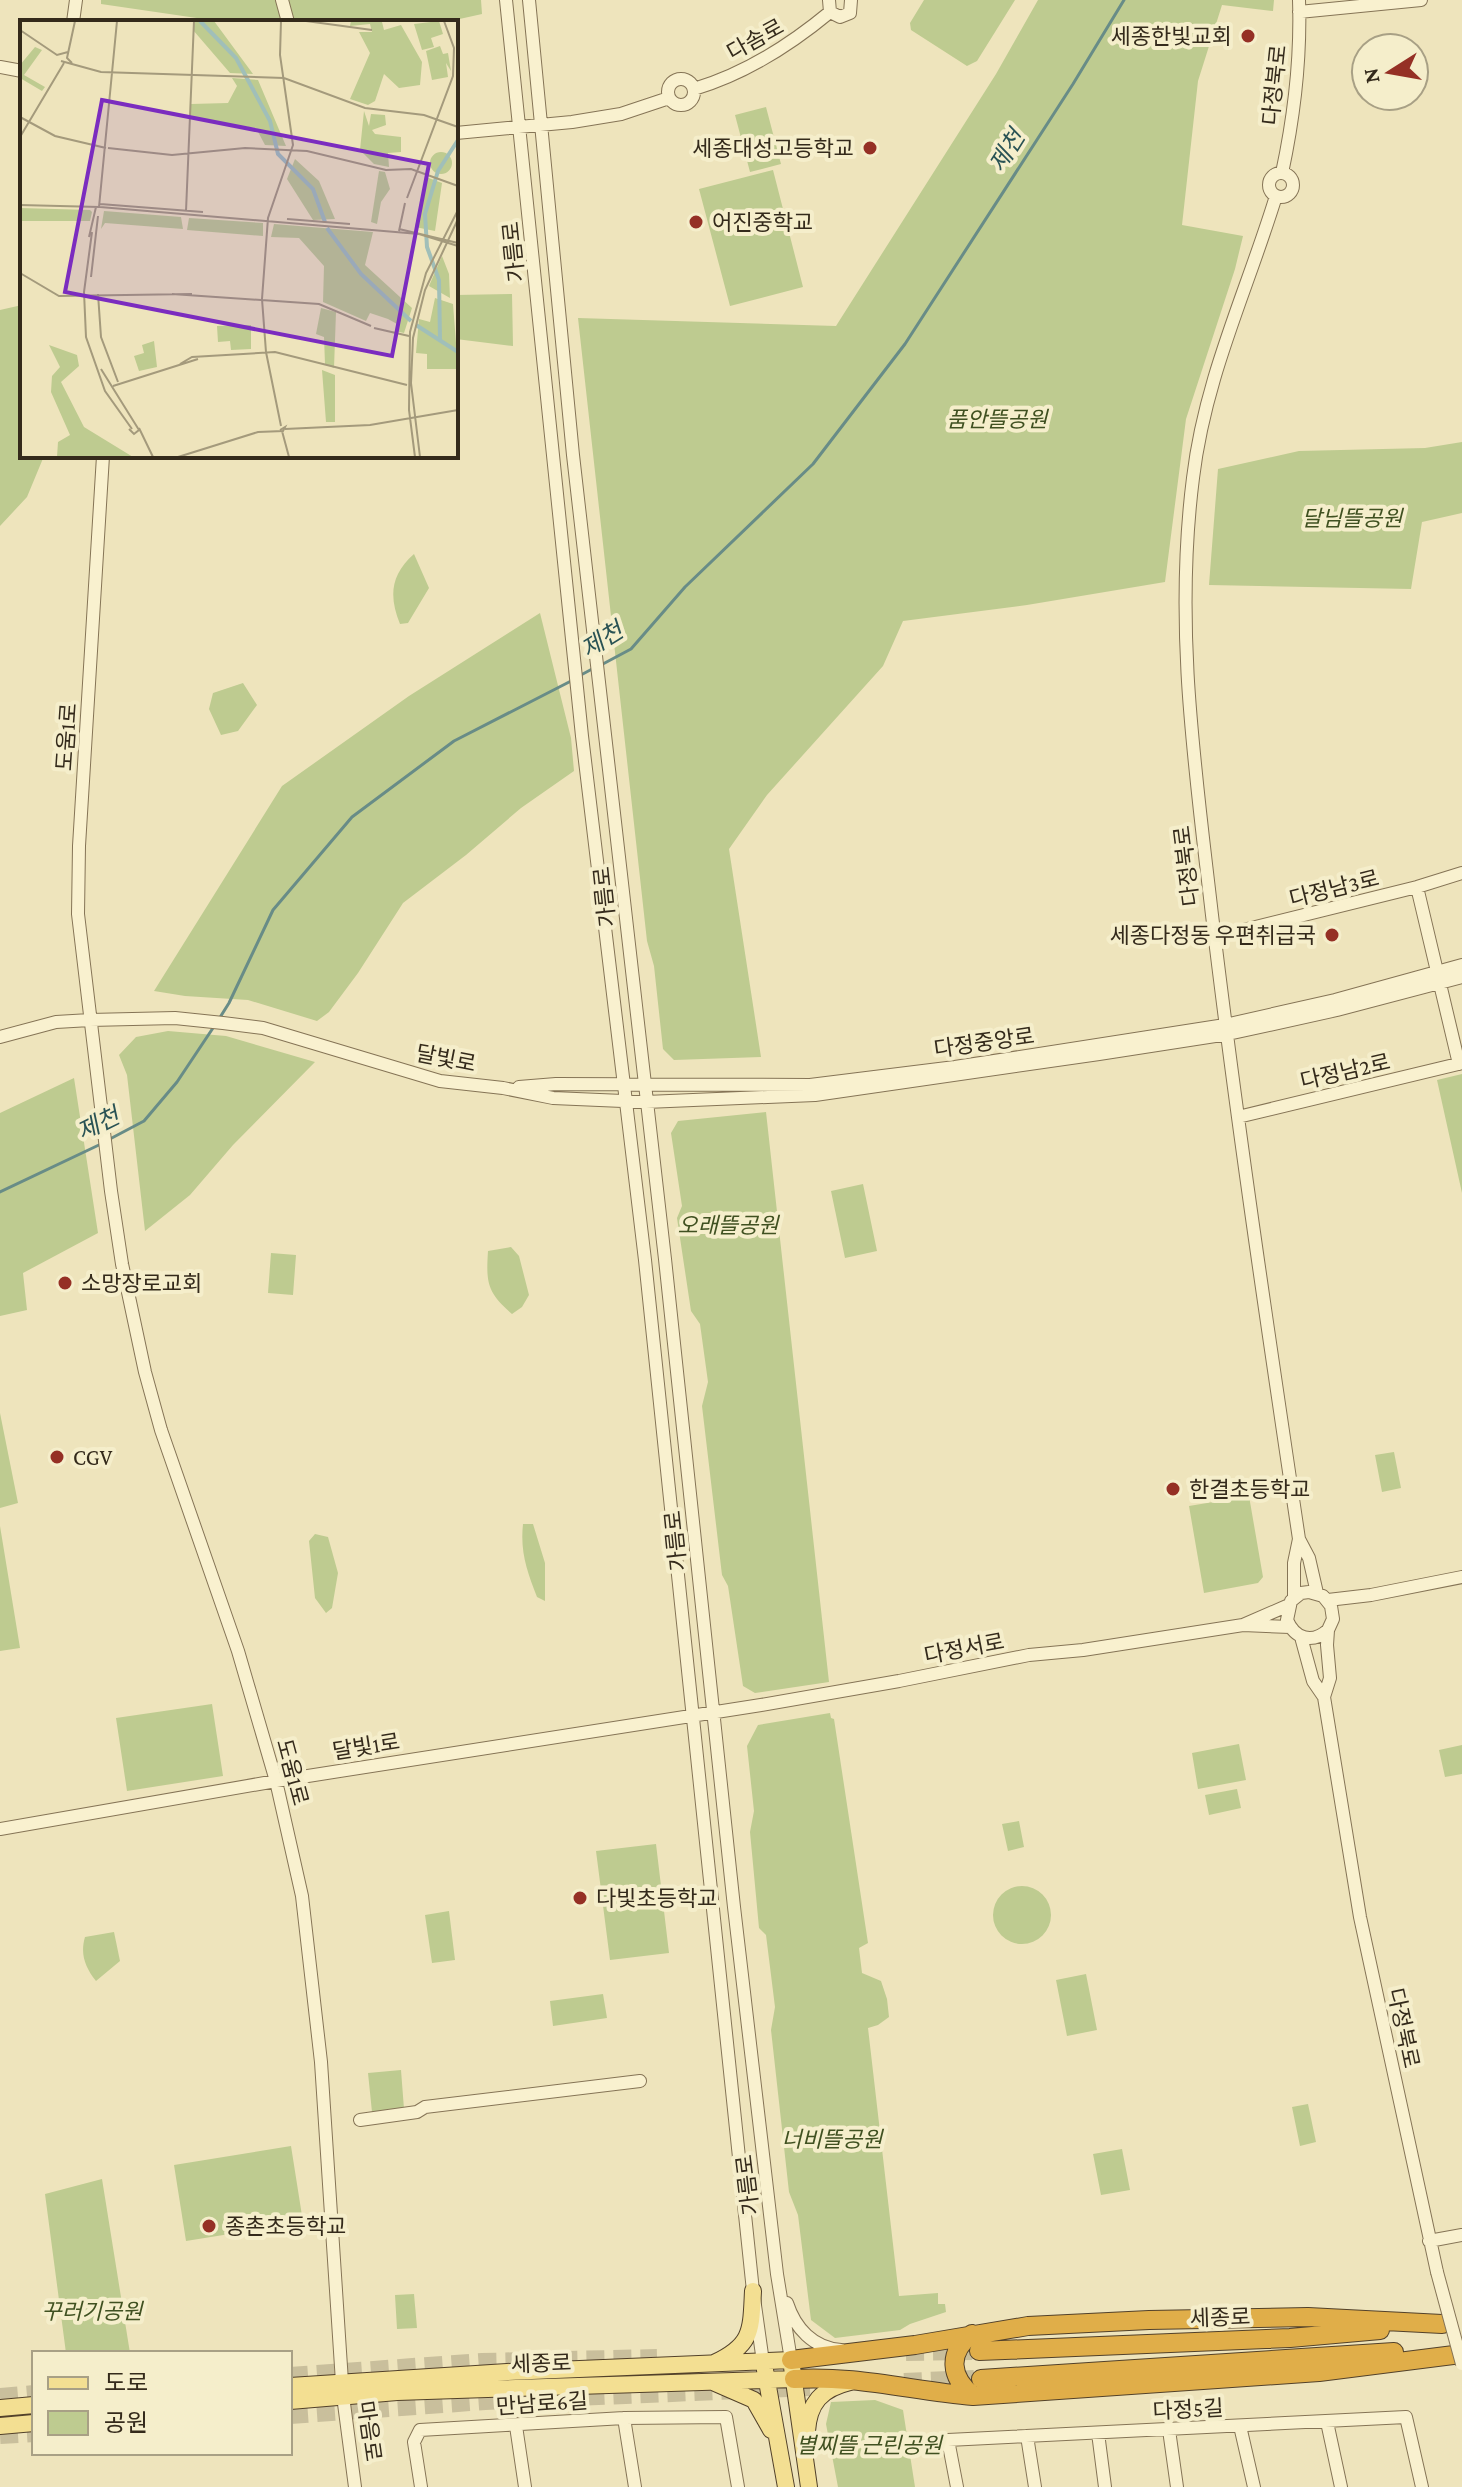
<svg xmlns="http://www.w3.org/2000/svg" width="1462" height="2487" font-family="'Crimson Pro','Noto Sans KR',serif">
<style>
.green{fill:#becb90}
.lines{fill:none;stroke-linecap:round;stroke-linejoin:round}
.stream{stroke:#688c87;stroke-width:3}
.highway-tunnel{stroke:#c9bf9c;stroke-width:18;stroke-dasharray:18 9;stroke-linecap:butt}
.minor-casing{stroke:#857456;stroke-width:14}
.major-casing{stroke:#52412a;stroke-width:18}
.highway-casing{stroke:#52412a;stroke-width:20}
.minor{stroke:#f9f1cf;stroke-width:12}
.major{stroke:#f3df92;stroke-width:16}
.highway{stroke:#e0ae49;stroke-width:18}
.minor-bridge-casing{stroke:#857456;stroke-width:14;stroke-linecap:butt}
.minor-bridge{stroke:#f9f1cf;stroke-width:12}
.poi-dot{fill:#953025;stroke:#f5eecb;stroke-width:3}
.labels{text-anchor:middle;stroke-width:8;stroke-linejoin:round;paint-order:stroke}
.poi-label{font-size:22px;fill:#342a1b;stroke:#f5eecb;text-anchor:start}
.street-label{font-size:22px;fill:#342a1b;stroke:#f5eecb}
.park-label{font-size:22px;font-style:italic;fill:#405121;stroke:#f5eecb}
.water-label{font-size:24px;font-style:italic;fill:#295254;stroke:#f5eecb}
.inset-river{fill:none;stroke:#a0bfb9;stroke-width:4}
.inset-road{fill:none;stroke:#a49a7c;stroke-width:2}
.view{fill:#7b2cbf;fill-opacity:0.15;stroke:#7b2cbf;stroke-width:4}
.inset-edge{fill:none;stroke:#342a1b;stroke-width:4}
</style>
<rect width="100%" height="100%" fill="#eee4bc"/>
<path class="green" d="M101 0H481L482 14 446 22H224L101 4Z
M924 0H1015L977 61 967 66 911 30 910 23Z
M1038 0H1274L1273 11 1222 5 1198 81 1182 225 1243 236 1235 269 1186 419 1165 582 1027 605 903 621 883 666 767 795 729 849 761 1057 674 1060 663 1049 654 966 647 941 578 318 836 326 996 74Z
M766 107 781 164 750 172 735 115Z
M773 170 803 287 730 306 699 189Z
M512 294 513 346 456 339V295Z
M22 305V456H44L27 497 0 526V310Z
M1462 442V513L1422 522 1411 589 1209 585 1218 469 1299 451 1425 448Z
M414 554 429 588 408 623 400 624C389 597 390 575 414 554Z
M540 613 571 738 574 771 521 808 466 855 403 903 358 973 329 1012 317 1021 248 1000 185 996 154 991 282 786 409 696Z
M243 683 257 705 238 731 221 735 209 709 213 693Z
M168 1031 226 1036 315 1062 233 1145 190 1195 145 1231 127 1075 119 1055 136 1037Z
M1462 1074V1193L1437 1080Z
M74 1078 98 1233 23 1273 27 1310 0 1316V1113Z
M766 1112 829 1682 755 1693 743 1686 728 1586 722 1575 702 1406 708 1382 700 1324 691 1311 677 1218 682 1206 671 1133 678 1121Z
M863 1184 877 1251 845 1258 831 1191Z
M511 1247 519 1256 529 1295 522 1307 512 1314C487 1292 486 1283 488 1251Z
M271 1253 296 1255 293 1295 268 1293Z
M0 1413 18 1503 0 1508Z
M1394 1452 1401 1488 1382 1492 1375 1455Z
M1249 1496 1263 1577 1258 1583 1204 1593 1189 1506Z
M523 1524H533L545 1563V1601L537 1597C527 1571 520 1552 523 1524Z
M0 1526 20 1648 0 1651Z
M315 1534 328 1537 338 1573 332 1608 326 1613 315 1598 309 1541Z
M212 1704 223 1776 127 1791 116 1718Z
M830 1713 831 1718 834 1719 868 1943 859 1948 862 1973 881 1981 887 1999 889 2017 878 2025 868 2028 899 2296 938 2293V2304H945L946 2312 910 2324 900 2330 835 2338 811 2320 798 2215 789 2192 771 2030 775 2007 766 1935 759 1928 750 1832 754 1811 747 1746 758 1725Z
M1239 1744 1246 1780 1198 1789 1192 1753Z
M1462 1745V1774L1445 1777 1439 1750Z
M1237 1789 1241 1808 1209 1815 1205 1795Z
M1019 1821 1024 1847 1008 1851 1002 1824Z
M656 1844 669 1953 610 1960 596 1851Z
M993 1915a29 29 0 1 1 58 0a29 29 0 1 1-58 0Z
M449 1911 455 1960 432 1963 425 1915Z
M114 1932 120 1961 96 1981C85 1967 80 1954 85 1937Z
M1086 1974 1097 2030 1067 2036 1056 1980Z
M603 1994 607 2018 553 2026 550 2001Z
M401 2070 404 2109 372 2112 368 2073Z
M1308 2104 1316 2142 1300 2146 1292 2107Z
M291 2146 303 2222 186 2241 174 2165Z
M1122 2149 1130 2190 1101 2195 1093 2154Z
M102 2179 130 2353H66L45 2194Z
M414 2294 417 2328 397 2329 395 2295Z
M875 2400 903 2410 915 2487H838L826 2424 831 2402Z"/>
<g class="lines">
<path class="stream" d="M601 665 631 649 685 587 813 464 905 344 1073 84 1124 0
M579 676 594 668
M219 1019 229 1003 273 910 352 817 454 741 573 680
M108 1140 144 1121 177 1082 215 1025
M0 1192 101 1144"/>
<path class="highway-tunnel" d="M906 2352 972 2351
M290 2376 482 2362 657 2358
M904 2382 974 2379
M0 2397 34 2394
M290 2415 485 2401 810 2387
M0 2435 34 2433"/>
<defs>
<path id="minor" d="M282 0 288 22
M506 0 582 736 645 1260 753 2291 763 2362
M529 0 573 455 665 1259 734 1907 777 2274 791 2360
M829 0 830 12 840 17 850 13 851 0
M1299 12 1421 0
M73 22 76 0
M0 67 22 71
M668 92a13 13 0 1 1 26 0a13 13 0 1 1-26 0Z
M694 89C745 74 789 46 830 12
M456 133 572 122 621 114 669 98
M1282 173C1294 117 1301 57 1299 0
M1269 185a12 12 0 1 1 24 0a12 12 0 1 1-24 0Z
M1276 196C1247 291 1205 377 1193 478 1174 627 1195 767 1212 915 1237 1123 1268 1331 1299 1539L1294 1563V1598
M103 456 79 846 78 914 111 1191 122 1264 145 1372 161 1430 238 1651 276 1781 302 1896 321 2062 342 2382
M1417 887 1459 1064
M1215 937 1417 887 1462 873
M0 1037 56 1022 90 1020 175 1018 223 1023 263 1028 440 1081 503 1088 553 1098 646 1102 815 1095 1099 1054 1228 1034 1337 1010 1462 977
M519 1087 556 1084 810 1085 955 1067 1225 1025 1335 1000 1462 965
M1238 1117 1462 1063
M1299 1539 1309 1558 1317 1593
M1328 1600 1371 1595 1462 1577
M1243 1625 1289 1605
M1328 1630C1312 1644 1295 1639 1287 1620L1291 1601 1301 1593 1309 1592 1323 1596 1331 1606 1333 1619 1328 1630 1327 1645 1330 1678 1324 1697 1360 1917 1437 2272
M1301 1637 1313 1681 1324 1697
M0 1829 276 1781 761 1705 899 1681 1029 1655 1083 1650 1243 1625 1290 1627
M360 2120 417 2112 425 2107 640 2081
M1429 2241 1462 2235
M787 2303C795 2328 813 2348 841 2350
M343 2396 355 2487
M624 2418 635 2487
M1327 2422 1341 2487
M516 2426 525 2487
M1240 2426 1254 2487
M1169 2430 1177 2487
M1098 2433 1105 2487
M1027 2436 1035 2487
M421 2487 414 2442 420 2430 624 2418 726 2417 738 2487
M957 2487 948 2440 1406 2417 1422 2487"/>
<path id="major" d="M714 2363C753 2345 751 2330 753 2291
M765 2370 786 2487
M715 2383 754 2400 771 2430
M290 2386 507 2372 791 2360 809 2487
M290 2401 397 2392 794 2379
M0 2408 34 2405
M0 2426 34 2423
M807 2431C809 2403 821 2389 850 2382"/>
<path id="highway" d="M972 2334C947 2353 950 2377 973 2396
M979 2351 1290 2338 1380 2330
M791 2360 915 2345 1028 2326 1149 2320 1308 2317 1442 2324
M794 2379C855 2375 913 2391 973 2396L1319 2372 1462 2354
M981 2379 1394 2352"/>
</defs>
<use href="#minor" class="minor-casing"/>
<use href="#major" class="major-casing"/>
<use href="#highway" class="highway-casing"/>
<use href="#minor" class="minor"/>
<use href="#major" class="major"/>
<use href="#highway" class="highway"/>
<defs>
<path id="minor-bridge" d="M1437 2272 1462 2364"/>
</defs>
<use href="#minor-bridge" class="minor-bridge-casing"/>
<use href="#minor-bridge" class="minor-bridge"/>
</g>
<g class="poi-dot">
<circle cx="1248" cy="36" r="8"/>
<circle cx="870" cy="148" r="8"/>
<circle cx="696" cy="222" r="8"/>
<circle cx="1332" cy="935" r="8"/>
<circle cx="65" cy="1283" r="8"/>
<circle cx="57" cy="1457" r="8"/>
<circle cx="1173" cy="1489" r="8"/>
<circle cx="580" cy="1898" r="8"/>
<circle cx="209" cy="2226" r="8"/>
</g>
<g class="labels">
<g class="poi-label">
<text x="1232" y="44" text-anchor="end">세종한빛교회</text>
<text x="854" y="156" text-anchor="end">세종대성고등학교</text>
<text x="712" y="230">어진중학교</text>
<text x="1316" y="943" text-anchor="end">세종다정동 우편취급국</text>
<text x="81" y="1291">소망장로교회</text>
<text x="73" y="1465">CGV</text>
<text x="1189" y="1497">한결초등학교</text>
<text x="596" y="1906">다빛초등학교</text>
<text x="225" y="2234">종촌초등학교</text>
</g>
<g class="street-label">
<text transform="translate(755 39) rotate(-29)" y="8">다솜로</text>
<text transform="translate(1274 85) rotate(-84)" y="8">다정북로</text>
<text transform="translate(513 252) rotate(-96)" y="8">가름로</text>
<text transform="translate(66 737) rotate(-86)" y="8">도움1로</text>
<text transform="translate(1186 866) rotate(-97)" y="8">다정북로</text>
<text transform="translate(1334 888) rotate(-14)" y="8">다정남3로</text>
<text transform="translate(604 897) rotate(-96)" y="8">가름로</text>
<text transform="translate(984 1042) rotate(-8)" y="8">다정중앙로</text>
<text transform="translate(446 1058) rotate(11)" y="8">달빛로</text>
<text transform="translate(1345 1071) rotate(-13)" y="8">다정남2로</text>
<text transform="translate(675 1541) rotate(-96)" y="8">가름로</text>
<text transform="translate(964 1648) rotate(-11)" y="8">다정서로</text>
<text transform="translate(366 1746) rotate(-9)" y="8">달빛1로</text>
<text transform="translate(293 1772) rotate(75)" y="8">도움1로</text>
<text transform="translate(1404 2028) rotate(78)" y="8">다정북로</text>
<text transform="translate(747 2185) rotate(-97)" y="8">가름로</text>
<text transform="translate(1220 2317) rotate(-2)" y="8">세종로</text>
<text transform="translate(541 2363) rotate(-2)" y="8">세종로</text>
<text transform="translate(542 2403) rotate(-4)" y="8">만남로6길</text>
<text transform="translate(1188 2409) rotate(-3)" y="8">다정5길</text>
<text transform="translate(370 2431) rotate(82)" y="8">마음로</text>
</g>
<g class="park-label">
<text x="997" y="427">품안뜰공원</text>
<text x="1352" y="526">달님뜰공원</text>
<text x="728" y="1233">오래뜰공원</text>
<text x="832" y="2147">너비뜰공원</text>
<text x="92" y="2319">꾸러기공원</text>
<text x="869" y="2453">별찌뜰 근린공원</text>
</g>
<g class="water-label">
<text transform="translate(1007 151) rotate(-58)" y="8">제천</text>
<text transform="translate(602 640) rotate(-32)" y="8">제천</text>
<text transform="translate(98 1124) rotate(-26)" y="8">제천</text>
</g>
</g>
<g transform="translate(20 20)">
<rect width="438" height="438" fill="#eee4bc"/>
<path d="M175 1H194L233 54 210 53 173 10ZM331 1H368L362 2 364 10 381 5 402 42 400 65 379 68 364 54 355 81 348 85 330 79 350 33 339 12H352L350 4 330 6ZM419 1 423 14 411 18 414 27 402 30 394 4ZM420 26 423 34 428 33 431 51 426 43 428 57 412 60 406 31ZM15 27 22 30 4 55 25 67 22 71 0 58V45ZM212 58 238 60 266 126 245 125 236 108 170 99 171 84 208 83 217 66ZM344 91 349 106 351 94 365 95 366 105 352 110 355 114 381 117V132L368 133 369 147 354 144 340 130ZM410 143a11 11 0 1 1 22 0a11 11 0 1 1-22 0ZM275 139 299 161 315 199 293 200 267 159ZM359 151 365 152 370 169 361 182 357 204 351 202ZM406 157 422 163 415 211 395 207ZM0 188 70 190 72 192 70 201H0ZM84 191 161 197 163 209 85 203 81 209ZM169 198 243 203V216L167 210ZM254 204 353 212 345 245 392 288 384 313 375 311 377 304 368 299 350 293 346 301 303 282 304 246 279 218 251 217ZM422 236 429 254 430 278 409 266ZM415 278 433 284 438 349H407V334L396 333 399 299 410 302ZM301 288 316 292 314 348 305 344 304 317 296 314ZM231 305V329L211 330 210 321 198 322 197 306ZM134 321 137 347 119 351 114 336 124 333 122 325ZM29 325 57 335 59 346 41 362 64 407 113 437H37L38 422 50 415 31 372 32 356 40 347ZM302 350 315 355V402H306Z" fill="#becb90"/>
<path class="inset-river" d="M180 1 216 38 250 101 258 134 293 169 305 202M307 208 341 254 391 301M396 305 438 332M420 319 419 260 407 227 405 194 418 151 438 120"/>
<path class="inset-road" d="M286 1 352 10M0 10 37 35 48 32M41 41 81 52 264 58 345 88 404 95 438 107M52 43 47 38 55 1M0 97 35 116 86 128M0 117 44 43M88 128 152 135 225 128 287 131 366 150 391 149 438 166M387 178 433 56 434 28 424 1M80 184 183 192M0 185 79 187 97 1M80 187 399 214 438 226M166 191 174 1M267 199 330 204M379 209 438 223M379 211 385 183M72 212 64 272 66 317 85 371 112 409M69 217 76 187M0 253 39 276 172 274M71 257 78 196M78 274 81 317 98 362M152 274 299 284 351 306M354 308 389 316M160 344 172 337 255 332 387 365M81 349 119 410 114 414 109 409M93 366 178 339M261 406 246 332 242 279 248 198 273 125 260 35 261 1M119 408 133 437M265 409 350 405 438 390M262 411 269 437M158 437 238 412 263 411 265 407 260 410M395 437 389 390 390 312 406 253 438 190M400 437 391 363 393 318 405 270 438 199"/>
<path class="view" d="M82 80 409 144 372 336 45 272Z"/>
<rect width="438" height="438" class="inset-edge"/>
</g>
<rect x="32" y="2351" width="260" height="104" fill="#f5eecb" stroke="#a8a085" stroke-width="2"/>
<rect x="48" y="2377" width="40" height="12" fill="#f3df92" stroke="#a8a085" stroke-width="2"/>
<text x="104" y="2391" font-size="24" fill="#342a1b">도로</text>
<rect x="48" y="2411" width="40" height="24" fill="#becb90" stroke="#a8a085" stroke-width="2"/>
<text x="104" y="2431" font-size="24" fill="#342a1b">공원</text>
<g transform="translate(1390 72) rotate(259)"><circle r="38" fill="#f5eecb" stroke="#a8a085" stroke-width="2"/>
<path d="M0-6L14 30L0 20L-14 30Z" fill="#953025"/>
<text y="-12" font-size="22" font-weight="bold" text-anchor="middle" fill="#342a1b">N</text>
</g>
</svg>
